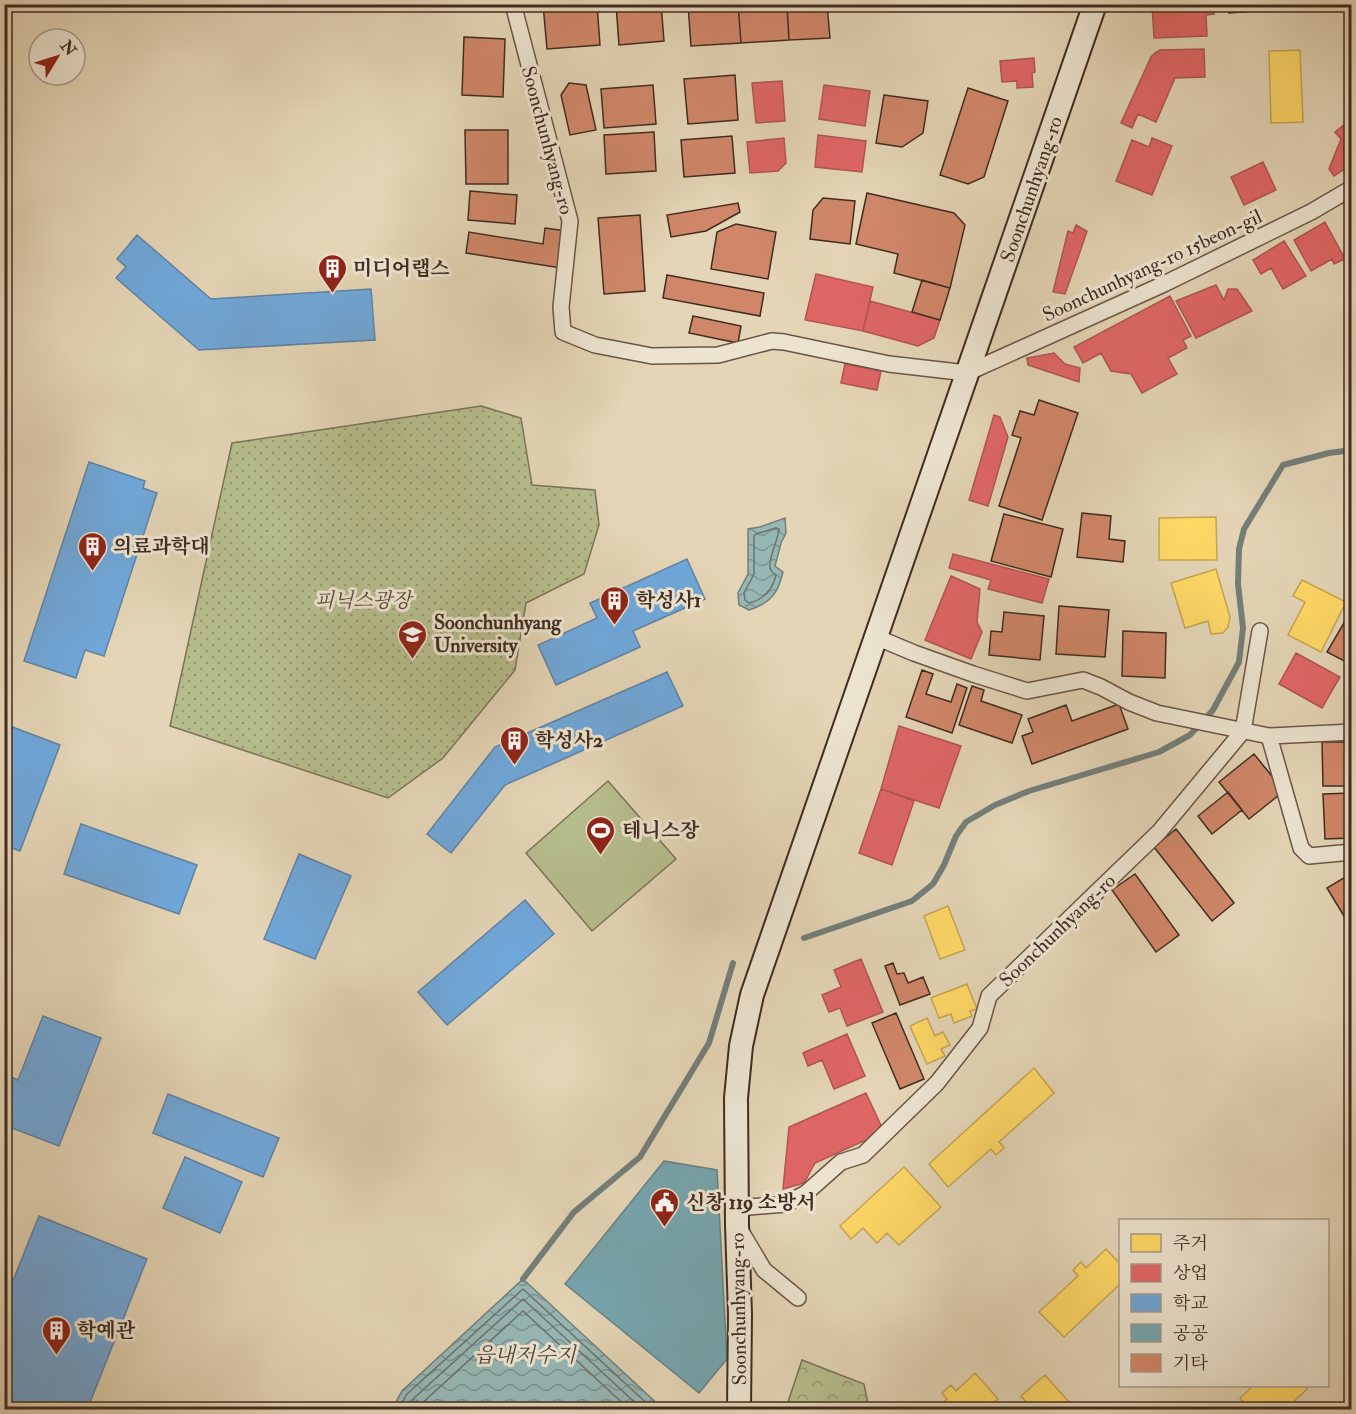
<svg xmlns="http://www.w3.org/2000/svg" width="1356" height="1414" font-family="'IM FELL Double Pica','Noto Serif KR',serif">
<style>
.grass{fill:#b6bd8d;stroke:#7b7458;stroke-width:1.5}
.forest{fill:url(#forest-crowns);stroke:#7b7458;stroke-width:1.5}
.park{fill:url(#park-dots);stroke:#7b7458;stroke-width:1.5}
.water{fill:url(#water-waves);stroke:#747f7a;stroke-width:1.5}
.homes{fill:#ffd966;stroke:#c6a552;stroke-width:1.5}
.shops{fill:#e06666;stroke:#b05552;stroke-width:1.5}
.schools{fill:#6fa8dc;stroke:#6183a4;stroke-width:1.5}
.public{fill:#76a5af;stroke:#668185;stroke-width:1.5}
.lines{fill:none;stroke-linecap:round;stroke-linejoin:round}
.shore{stroke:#6c726c;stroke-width:1.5}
.stream{stroke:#747f7a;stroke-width:6}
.building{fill:#d08769;stroke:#402c22;stroke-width:1.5}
.minor-casing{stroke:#695647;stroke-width:18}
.secondary-casing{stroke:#402c22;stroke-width:26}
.minor{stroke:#ede4d0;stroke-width:15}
.secondary{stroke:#ede4d0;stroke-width:22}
.labels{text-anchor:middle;stroke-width:6;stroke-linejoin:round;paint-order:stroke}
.street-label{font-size:20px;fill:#402c22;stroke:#ede4d0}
.poi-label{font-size:20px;font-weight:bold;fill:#402c22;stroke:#ede4d0;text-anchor:start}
.park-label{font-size:20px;font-style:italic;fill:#584937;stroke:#ede4d0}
.water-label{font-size:21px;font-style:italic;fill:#51483f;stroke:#ede4d0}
</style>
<defs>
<pattern id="forest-crowns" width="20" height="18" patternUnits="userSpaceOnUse" patternTransform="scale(1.5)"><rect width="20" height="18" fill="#b6bd8d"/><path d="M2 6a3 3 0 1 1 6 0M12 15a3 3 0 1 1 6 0" fill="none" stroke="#959a73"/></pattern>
<pattern id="park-dots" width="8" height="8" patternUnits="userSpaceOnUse" patternTransform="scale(1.5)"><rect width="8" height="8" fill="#b6bd8d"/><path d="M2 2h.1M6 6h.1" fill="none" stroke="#959a73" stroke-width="1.8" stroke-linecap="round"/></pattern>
<pattern id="water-waves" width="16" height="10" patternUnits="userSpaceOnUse" patternTransform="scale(1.5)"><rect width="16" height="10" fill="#97b7b5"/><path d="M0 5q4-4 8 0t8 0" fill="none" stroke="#7d9593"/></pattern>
</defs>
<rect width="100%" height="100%" fill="#e4d5b6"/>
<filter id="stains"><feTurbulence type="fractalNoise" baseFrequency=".00333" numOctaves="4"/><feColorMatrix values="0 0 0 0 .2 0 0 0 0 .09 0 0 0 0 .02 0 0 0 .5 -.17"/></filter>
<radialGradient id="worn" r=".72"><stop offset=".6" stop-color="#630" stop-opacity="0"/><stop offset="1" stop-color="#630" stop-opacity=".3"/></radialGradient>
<path class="grass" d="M608 781 676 859 592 931 526 853Z"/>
<path class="forest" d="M802 1360 864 1384 869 1409H788V1402Z"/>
<path class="park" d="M481 406 521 418 532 485 595 490 599 525 584 574 526 603 515 670 443 758 388 798 170 726 232 443Z"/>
<path class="water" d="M785 518 786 533 781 543 775 566 783 572C778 593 771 603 749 610L739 605 738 593 748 574V529L760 527Z
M523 1279 663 1409H392L402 1391Z"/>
<path class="homes" d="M1295 4H1341L1295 10Z
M1300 50 1303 122 1271 123 1269 51Z
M1216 517 1217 560H1159V518Z
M1216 569 1230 617 1228 627 1223 633 1211 634 1208 621 1185 628 1171 583Z
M1302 580 1346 602 1321 652 1288 635 1305 602 1293 596Z
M948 906 965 950 940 959 924 916Z
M967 984 977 1009 970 1011 972 1016 954 1023 951 1014 939 1018 931 998Z
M927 1018 935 1036 943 1032 950 1045 941 1049 945 1056 927 1064 910 1026Z
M1034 1068 1054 1093 999 1142 1004 1148 996 1155 991 1149 948 1187 929 1164Z
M904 1167 941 1207 899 1245 887 1233 877 1243 863 1228 851 1239 840 1226Z
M1106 1249 1120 1264V1284L1064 1337 1039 1312 1078 1276 1073 1270 1081 1262 1086 1268Z
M975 1373 998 1399 987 1410H936L947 1399 942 1393 951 1385 956 1391Z
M1045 1375 1076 1410H1033L1021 1396Z
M1253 1386H1304L1307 1389 1285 1410H1250L1240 1398Z"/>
<path class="shops" d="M1152 4H1213L1214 14 1206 15 1207 36 1154 38Z
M1204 49 1205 77 1175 78 1156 122 1138 114 1132 128 1121 123 1151 57 1155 53 1160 50Z
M1034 58 1035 72 1032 73 1033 87 1017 88V81L1002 82 1000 61Z
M782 81 785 121 756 123 752 83Z
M824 85 870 91 865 126 819 119Z
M1345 124 1352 132V164L1334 176 1329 169 1341 139 1335 132Z
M818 135 866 141 862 172 815 167Z
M784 138 786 163 778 171 750 173 747 142Z
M1152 138 1172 146 1152 195 1116 181 1132 140 1149 147Z
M1263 162 1276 190 1244 205 1231 177Z
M1325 222 1345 259 1334 264 1332 259 1311 271 1294 240Z
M1076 225 1087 231 1081 249 1065 294 1053 292 1068 231 1073 233Z
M1284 241 1306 276 1283 289 1271 268 1261 274 1253 260Z
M816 274 873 287 863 331 805 320Z
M1216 285 1224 300 1228 289H1237L1252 311 1196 338 1176 301Z
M1170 296 1191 336 1183 340 1187 348 1168 358 1177 374 1142 393 1131 374 1111 371 1101 353 1083 363 1074 347Z
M870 301 940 320 934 338 918 346 863 331Z
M1054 353 1065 364 1080 368 1079 382 1028 365 1027 358Z
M845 364 881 371 877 390 841 383Z
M994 415 1000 417 1008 437 988 506 969 500Z
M953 554 1049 579 1042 603 988 589 991 580 949 568Z
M951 576 980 589 977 622 982 632 971 659 925 640Z
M1296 653 1340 677 1322 708 1279 684Z
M899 726 961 746 939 808 881 789Z
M881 789 914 801 892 865 859 853Z
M861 959 883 1012 847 1026 840 1008 829 1012 822 995 841 987 834 970Z
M847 1034 865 1076 834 1089 822 1060 808 1066 803 1053Z
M866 1093 884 1132 815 1163 804 1183 783 1189 789 1127Z"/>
<path class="schools" d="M137 235 211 299 371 289 375 340 199 350 116 278 126 267 117 259Z
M89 462 145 481 143 488 157 493 104 656 85 650 76 678 24 661Z
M687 559 705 599 633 631 640 647 556 685 538 645 597 618 590 603Z
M667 672 683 706 505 785 451 853 427 834 495 747Z
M10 726 60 745 20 851 4 845V740Z
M81 824 197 865 179 914 64 874Z
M299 854 351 876 315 959 264 939Z
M525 900 554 934 447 1025 418 992Z
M43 1016 101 1038 59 1146 4 1125V1063L9 1065 6 1075 18 1080Z
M168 1094 279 1138 263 1177 153 1133Z
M185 1157 242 1182 220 1233 163 1208Z
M39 1216 147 1259 87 1410H4V1303Z"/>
<path class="public" d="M664 1161 717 1170 727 1359 699 1393 565 1284Z"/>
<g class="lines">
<path class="shore" d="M776 528 779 529C779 537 768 560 770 567 770 570 773 573 776 575 773 589 763 600 749 603L745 600 744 593 754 574V536L756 534Z
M398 1410 407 1394 523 1289 654 1410
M407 1410 413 1399 523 1299 643 1410
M417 1410 420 1405 523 1311 630 1410"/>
<path class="stream" d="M804 938 912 901 933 884 944 865 956 836 966 822 995 805 1029 791 1159 752 1190 735 1213 710 1239 662 1243 628 1238 584 1239 549 1244 529 1283 465 1329 453 1352 450
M523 1279 574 1212 640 1157 709 1043 733 963"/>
</g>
<path class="building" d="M543 4H597L600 45 547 49Z
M616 4H661L664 41 619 45Z
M688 4H738L741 43 691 46Z
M738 4H787L789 40 741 43Z
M787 4H827L830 38 789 40Z
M1229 4H1269V10L1229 13Z
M464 37 505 39 503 97 462 95Z
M735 75 738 120 688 124 684 79Z
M569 83 586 85 596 130 570 135 561 95Z
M653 85 656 124 604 128 601 89Z
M968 88 1008 101 984 177 968 184 940 175Z
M884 95 928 101 923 133 902 147 876 143Z
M465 130H508V184H466Z
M654 132 656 171 606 174 604 135Z
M732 136 735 173 684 177 681 140Z
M470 191 517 195 515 224 468 220Z
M867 193 954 213 965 225 950 288 894 273 898 254 856 244Z
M823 198 855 201 850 244 810 239 813 210Z
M738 203 740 212 706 231 671 237 667 215Z
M640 215 645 291 604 294 598 218Z
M736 224 776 232 768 279 711 269 717 232Z
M545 228 566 231 561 268 466 253 469 232 543 244Z
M667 275 764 293 760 316 663 298Z
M922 280 950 288 940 320 912 312Z
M693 316 741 326 738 343 689 333Z
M1039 400 1078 413 1042 520 999 506 1021 438 1012 435 1020 411 1034 415Z
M1082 513 1111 516 1109 539 1125 541 1123 562 1077 557Z
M1004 514 1063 529 1051 577 991 561Z
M1059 606 1109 610 1105 657 1056 654Z
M1352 609V665L1327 652Z
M1004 612 1044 616 1040 660 989 655 991 631 1002 632Z
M1123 631 1166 633 1165 678 1122 676Z
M922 670 933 674 926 694 951 702 957 684 967 688 952 733 906 717Z
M972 686 984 690 981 701 1022 715 1012 743 959 725Z
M1119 704 1128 729 1032 764 1022 736 1033 732 1028 719 1066 705 1072 721Z
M1322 742H1352V786H1323Z
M1254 754 1284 791 1249 819 1219 782Z
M1228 792 1242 810 1212 834 1198 816Z
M1352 793V838L1325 839 1323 794Z
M1176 829 1234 903 1212 921 1154 847Z
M1352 873V919L1347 921 1327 888Z
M1135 874 1179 935 1156 952 1112 890Z
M893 963 897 974 904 973 908 983 923 977 930 994 900 1005 885 966Z
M896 1013 924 1079 900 1089 872 1023Z"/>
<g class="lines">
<defs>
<path id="minor" d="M513 4 570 221 561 307 563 332 595 345 652 356 718 355 772 341 784 342 889 364 967 373 1164 284 1311 212 1352 188
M876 637 914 653 973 674 1027 691 1083 680 1101 687 1129 702 1157 713 1269 736 1352 732
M1269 736 1301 848 1309 856 1352 852
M737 1208 786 1204 806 1193 841 1162 863 1155 937 1083 980 1028 989 996 1159 832 1243 731 1260 631
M739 1228 764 1270 798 1298"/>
<path id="secondary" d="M739 1410 740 1314 737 1225 736 1098 741 1046 752 995 1095 4"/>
</defs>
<use href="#minor" class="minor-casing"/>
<use href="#secondary" class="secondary-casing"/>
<use href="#minor" class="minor"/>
<use href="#secondary" class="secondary"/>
</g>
<defs>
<symbol id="building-pin" viewBox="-11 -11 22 30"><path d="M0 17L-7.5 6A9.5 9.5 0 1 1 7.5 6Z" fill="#8f2418" stroke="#ede4d0"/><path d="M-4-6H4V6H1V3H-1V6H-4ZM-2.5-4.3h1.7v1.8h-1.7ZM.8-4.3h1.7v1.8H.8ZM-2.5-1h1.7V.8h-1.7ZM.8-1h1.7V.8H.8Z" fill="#fff"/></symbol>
<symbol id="university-pin" viewBox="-11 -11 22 30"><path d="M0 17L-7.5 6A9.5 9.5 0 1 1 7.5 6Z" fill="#8f2418" stroke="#ede4d0"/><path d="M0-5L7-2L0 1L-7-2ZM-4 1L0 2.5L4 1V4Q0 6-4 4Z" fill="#fff"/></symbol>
<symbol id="stadium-pin" viewBox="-11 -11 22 30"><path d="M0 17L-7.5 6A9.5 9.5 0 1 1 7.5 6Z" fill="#8f2418" stroke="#ede4d0"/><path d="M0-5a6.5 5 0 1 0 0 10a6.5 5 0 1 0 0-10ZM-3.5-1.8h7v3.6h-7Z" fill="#fff"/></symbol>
<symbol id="civic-pin" viewBox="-11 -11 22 30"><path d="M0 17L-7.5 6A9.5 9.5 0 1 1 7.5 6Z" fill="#8f2418" stroke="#ede4d0"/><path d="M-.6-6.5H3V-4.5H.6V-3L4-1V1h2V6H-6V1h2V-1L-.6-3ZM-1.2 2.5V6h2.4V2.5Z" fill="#fff"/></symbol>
</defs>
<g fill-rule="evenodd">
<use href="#building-pin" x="316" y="252" width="33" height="45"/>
<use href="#building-pin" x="76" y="530" width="33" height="45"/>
<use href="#building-pin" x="598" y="584" width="33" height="45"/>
<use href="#university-pin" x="396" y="618" width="33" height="45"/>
<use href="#building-pin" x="498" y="724" width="33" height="45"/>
<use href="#stadium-pin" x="584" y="814" width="33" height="45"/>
<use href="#civic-pin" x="648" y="1186" width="33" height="45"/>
<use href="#building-pin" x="40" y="1314" width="33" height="45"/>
</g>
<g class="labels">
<g class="street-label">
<text transform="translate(548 140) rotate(75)" y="7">Soonchunhyang-ro</text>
<text transform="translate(1031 189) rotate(-71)" y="7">Soonchunhyang-ro</text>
<text transform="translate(1152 265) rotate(-25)" y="7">Soonchunhyang-ro 15beon-gil</text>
<text transform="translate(1057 930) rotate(-44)" y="7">Soonchunhyang-ro</text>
<text transform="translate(738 1309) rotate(-91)" y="7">Soonchunhyang-ro</text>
</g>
<g class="poi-label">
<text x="353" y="275">미디어랩스</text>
<text x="113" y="553">의료과학대</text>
<text x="636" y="607">학성사1</text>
<text x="434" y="629">Soonchunhyang<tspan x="434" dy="23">University</tspan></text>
<text x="535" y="747">학성사2</text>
<text x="622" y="837">테니스장</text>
<text x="686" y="1209">신창 119 소방서</text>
<text x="77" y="1337">학예관</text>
</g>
<g class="park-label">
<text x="363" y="607">피닉스광장</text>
</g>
<g class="water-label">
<text x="525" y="1362">읍내저수지</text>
</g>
</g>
<rect width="1356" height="1414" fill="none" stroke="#e4d5b6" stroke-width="24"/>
<rect x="6" y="6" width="1344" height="1402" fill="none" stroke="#402c22" stroke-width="3"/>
<rect x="12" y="12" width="1332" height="1390" fill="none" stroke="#402c22" stroke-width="1.5"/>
<rect x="1119" y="1219" width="210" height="168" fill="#ede4d0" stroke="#a89a8a" stroke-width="1.5"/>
<rect x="1131" y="1234" width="30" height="18" fill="#ffd966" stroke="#a89a8a" stroke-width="1.5"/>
<text x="1173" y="1249" font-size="18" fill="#402c22">주거</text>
<rect x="1131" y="1264" width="30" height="18" fill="#e06666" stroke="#a89a8a" stroke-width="1.5"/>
<text x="1173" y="1279" font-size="18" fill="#402c22">상업</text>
<rect x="1131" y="1294" width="30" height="18" fill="#6fa8dc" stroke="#a89a8a" stroke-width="1.5"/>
<text x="1173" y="1309" font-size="18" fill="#402c22">학교</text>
<rect x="1131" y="1324" width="30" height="18" fill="#76a5af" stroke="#a89a8a" stroke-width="1.5"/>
<text x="1173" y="1339" font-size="18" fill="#402c22">공공</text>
<rect x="1131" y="1354" width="30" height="18" fill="#d08769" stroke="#a89a8a" stroke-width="1.5"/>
<text x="1173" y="1369" font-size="18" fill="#402c22">기타</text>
<g transform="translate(57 57) rotate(52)"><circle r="28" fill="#ede4d0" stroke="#a89a8a" stroke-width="1.5"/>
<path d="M0-4.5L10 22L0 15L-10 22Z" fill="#8f2418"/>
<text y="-9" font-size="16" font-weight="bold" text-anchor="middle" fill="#402c22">N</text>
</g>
<rect width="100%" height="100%" filter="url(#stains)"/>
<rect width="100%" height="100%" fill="url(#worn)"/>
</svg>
